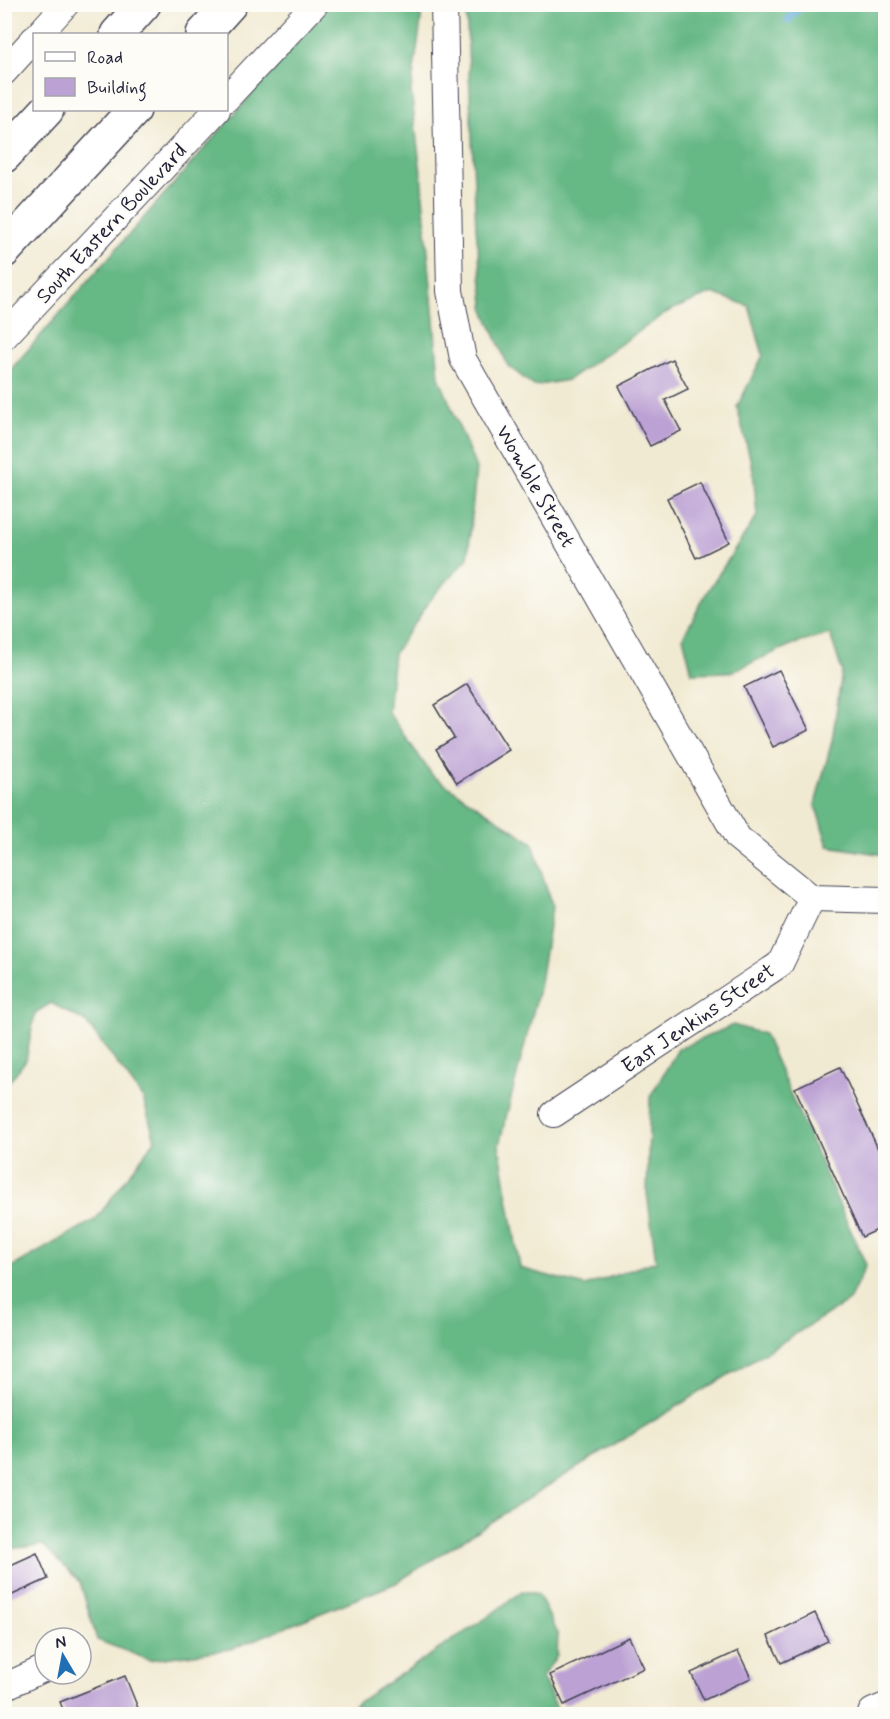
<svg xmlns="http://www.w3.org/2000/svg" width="890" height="1719" font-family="Mynerve,sans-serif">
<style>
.forest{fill:#66b885;stroke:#446d60;stroke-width:1.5}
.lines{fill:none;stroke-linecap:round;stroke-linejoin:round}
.stream{stroke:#5ba7d4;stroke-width:8}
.building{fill:#bca2d4}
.minor-casing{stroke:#414052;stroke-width:28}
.tertiary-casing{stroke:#414052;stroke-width:34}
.trunk-casing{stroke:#414052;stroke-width:36}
.minor{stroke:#fff;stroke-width:26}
.tertiary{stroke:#fff;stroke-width:32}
.trunk{stroke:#fff;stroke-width:33}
.labels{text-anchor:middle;stroke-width:4.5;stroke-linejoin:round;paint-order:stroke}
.street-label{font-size:21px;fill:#22223b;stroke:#fdfcf7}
</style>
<rect width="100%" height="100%" fill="#fdfcf7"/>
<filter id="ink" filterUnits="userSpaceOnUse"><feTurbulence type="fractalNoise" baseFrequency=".0167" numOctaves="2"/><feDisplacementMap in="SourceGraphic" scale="12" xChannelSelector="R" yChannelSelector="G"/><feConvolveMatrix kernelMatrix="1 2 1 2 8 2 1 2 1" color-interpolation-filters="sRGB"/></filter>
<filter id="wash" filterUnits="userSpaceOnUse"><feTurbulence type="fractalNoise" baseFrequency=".008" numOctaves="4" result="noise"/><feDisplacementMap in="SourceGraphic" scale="24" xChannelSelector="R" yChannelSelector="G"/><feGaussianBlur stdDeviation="1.35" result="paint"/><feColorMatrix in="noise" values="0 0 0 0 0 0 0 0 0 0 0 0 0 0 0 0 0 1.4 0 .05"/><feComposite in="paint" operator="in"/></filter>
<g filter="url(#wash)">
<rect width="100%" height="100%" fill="#f1ead2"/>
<path class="forest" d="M330 5H421V21L411 91 421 173 439 377 476 468 468 558 434 595 394 653 388 712 433 776 533 843 552 907 539 989 499 1145 520 1268 585 1286 656 1261 647 1193 650 1097 678 1049 733 1025 764 1034 866 1265 849 1301 541 1490 396 1583 231 1649 149 1660 97 1640 80 1582 43 1545 6 1549 5 1552V1271L96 1219 155 1140 143 1098 86 1022 51 1003 35 1013 26 1060 5 1087V376Z
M466 5H885V855L828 846 815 804 832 741 842 671 830 634 791 645 731 672 692 673 683 637 707 592 757 516 753 470 737 407 763 355 749 306 712 293 669 311 568 380 534 386 508 366 485 312 476 228Z
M522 1591 538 1594 558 1634 557 1656 542 1677 560 1714H340L485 1619Z"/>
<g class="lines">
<path class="stream" d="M788 20 802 4"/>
</g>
<g id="blocks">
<path class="building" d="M672 359 688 389 665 400 681 431 650 446 619 386Z
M700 482 729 542 696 558 667 498Z
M779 670 809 730 773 747 744 687Z
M467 684 509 750 457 783 436 749 454 738 434 705Z
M840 1067 886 1166V1226L862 1237 795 1088Z
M37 1553 48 1579 10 1596 4 1582V1568Z
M815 1613 828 1641 781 1663 768 1636Z
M629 1637 644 1668 564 1705 550 1675Z
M738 1651 751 1678 704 1700 691 1673Z
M125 1676 138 1708 121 1714H65L60 1702Z"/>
</g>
</g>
<g filter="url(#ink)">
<use href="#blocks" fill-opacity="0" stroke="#414052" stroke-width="1.5"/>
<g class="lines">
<defs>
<path id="minor" d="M444 4 450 291 463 359 738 838 812 898
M39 34 66 4
M4 72 34 39
M226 99 315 4
M4 337 217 110
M554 1114 780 964 812 898 886 900
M4 1687 45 1668"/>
<path id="tertiary" d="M874 1714 886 1709"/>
<path id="trunk" d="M117 34 144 4
M203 34 230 4
M4 156 47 110
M4 251 134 110"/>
</defs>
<use href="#minor" class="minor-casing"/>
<use href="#tertiary" class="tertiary-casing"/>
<use href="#trunk" class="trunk-casing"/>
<use href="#minor" class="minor"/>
<use href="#tertiary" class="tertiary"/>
<use href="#trunk" class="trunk"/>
</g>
</g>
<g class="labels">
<g class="street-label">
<text transform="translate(111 223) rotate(-47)" y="7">South Eastern Boulevard</text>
<text transform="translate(536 486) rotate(60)" y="7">Womble Street</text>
<text transform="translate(698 1018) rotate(-34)" y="7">East Jenkins Street</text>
</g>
</g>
<rect width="890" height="1719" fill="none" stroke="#fdfcf7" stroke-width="24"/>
<rect x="33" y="33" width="195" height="78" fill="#fdfcf7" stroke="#a5a5ac" stroke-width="1.5"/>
<rect x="45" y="52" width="30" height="9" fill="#ffffff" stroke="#a5a5ac" stroke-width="1.5"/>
<text x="87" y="63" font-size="18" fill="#22223b">Road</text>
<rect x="45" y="78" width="30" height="18" fill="#bca2d4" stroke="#a5a5ac" stroke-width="1.5"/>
<text x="87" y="93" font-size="18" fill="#22223b">Building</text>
<g transform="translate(63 1656) rotate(350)"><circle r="28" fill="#fdfcf7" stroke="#a5a5ac" stroke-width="1.5"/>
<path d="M0-4.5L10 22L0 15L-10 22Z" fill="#1f6fb2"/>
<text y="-9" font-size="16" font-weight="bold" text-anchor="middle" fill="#22223b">N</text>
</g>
</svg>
